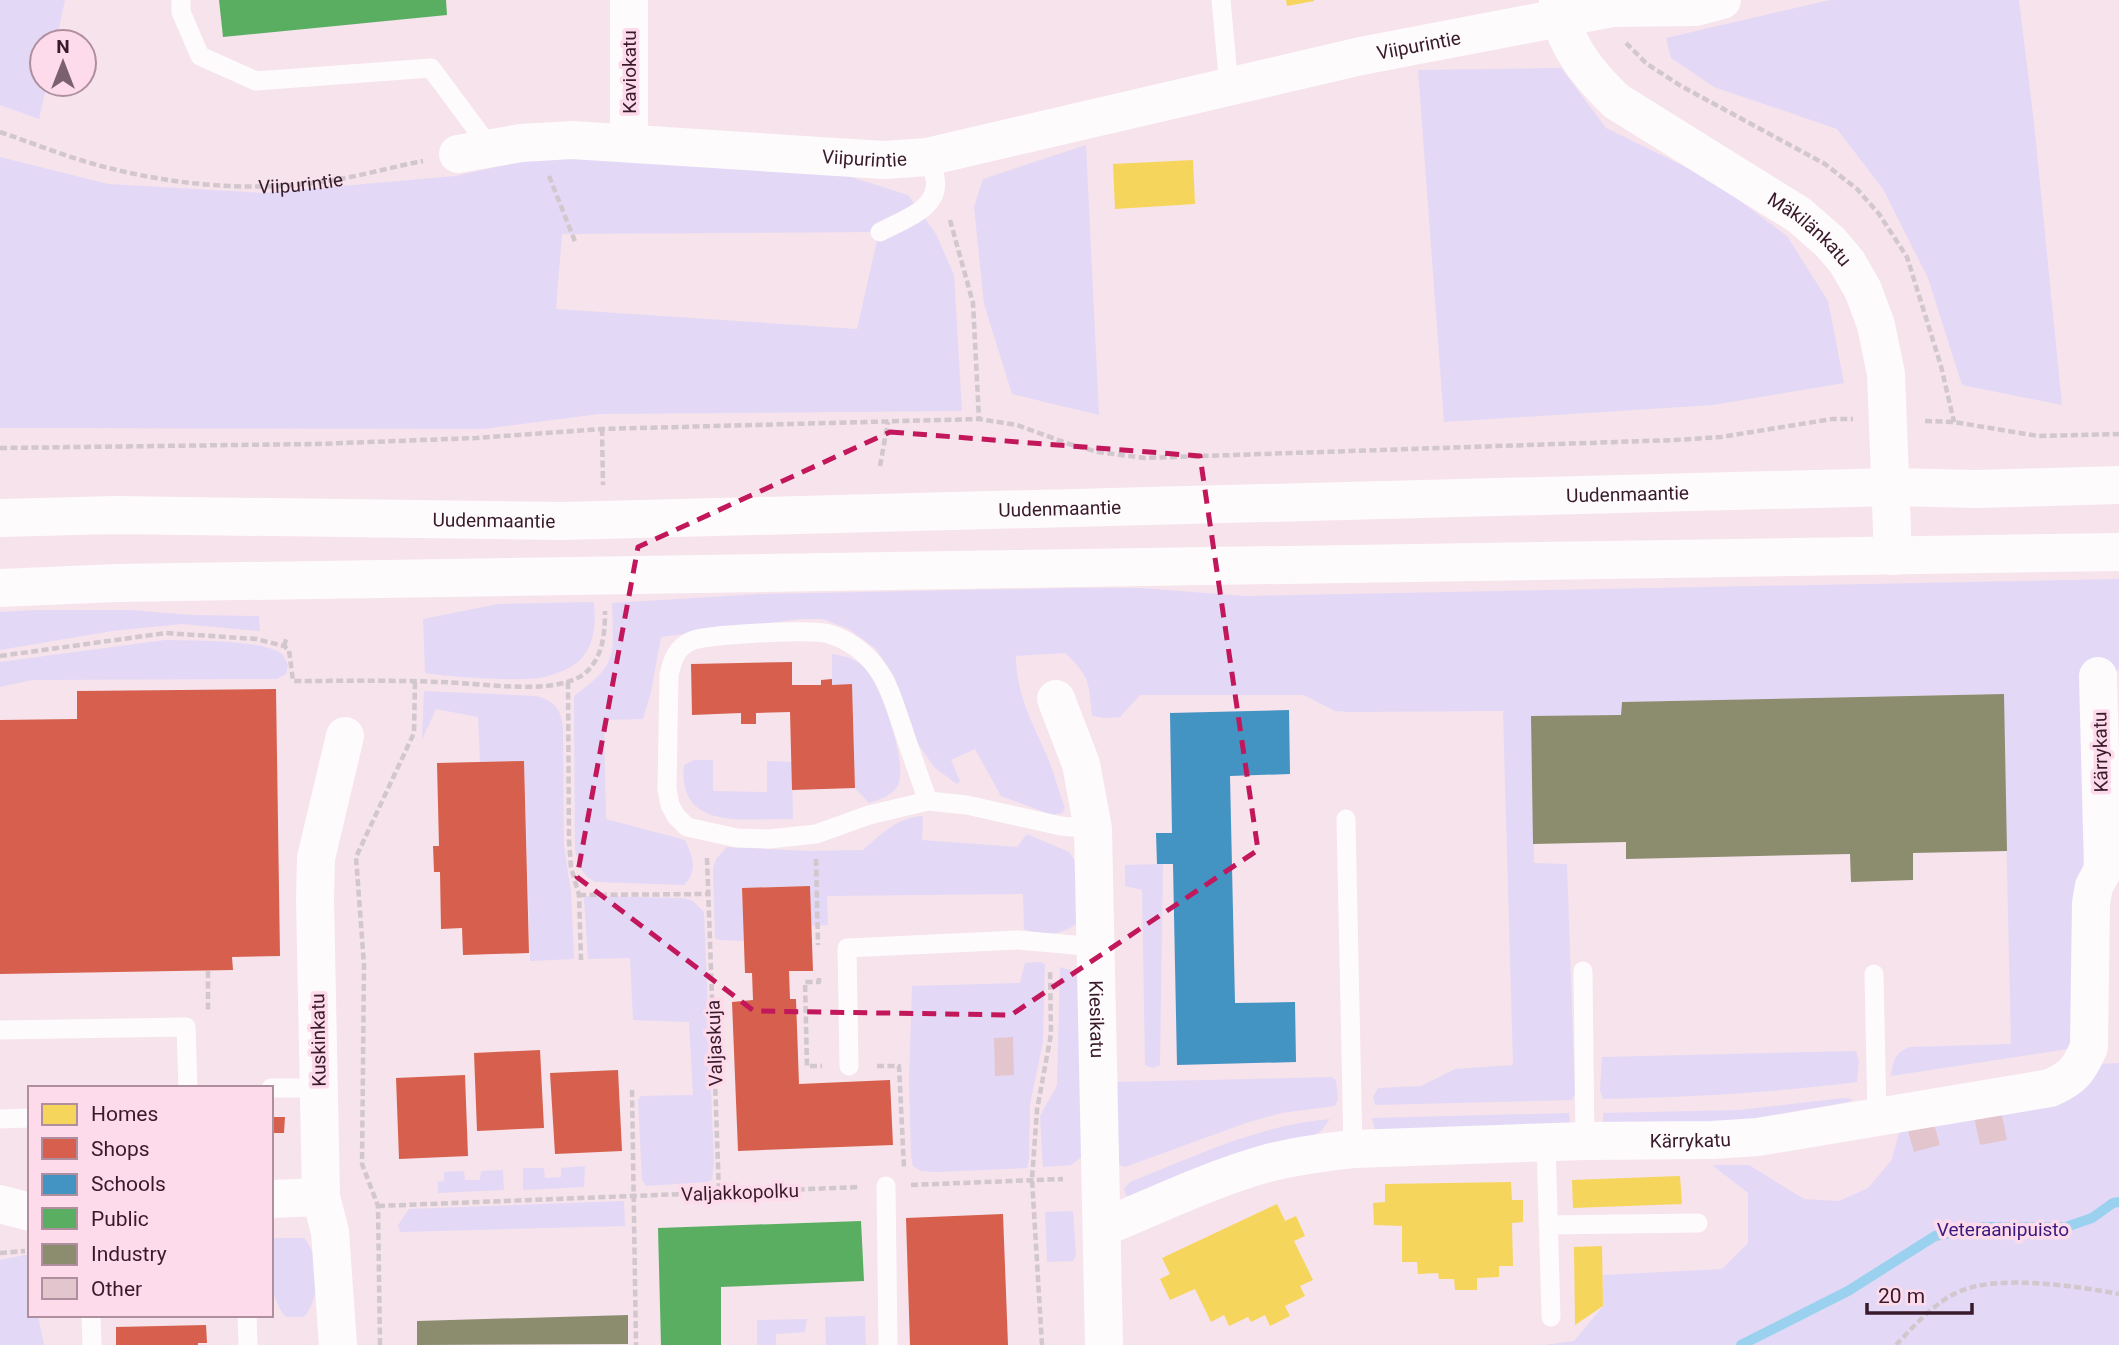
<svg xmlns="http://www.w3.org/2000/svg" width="2119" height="1345" font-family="Roboto,sans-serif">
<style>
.green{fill:#e3d9f6;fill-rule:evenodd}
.homes{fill:#f6d55c}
.shops{fill:#d6604d}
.schools{fill:#4393c3}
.public{fill:#5aae61}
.industry{fill:#8c8c6e}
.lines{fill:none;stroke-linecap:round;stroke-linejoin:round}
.stream{stroke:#99d1ee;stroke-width:10}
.building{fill:#e3c5ce}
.path{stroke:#d1c7cc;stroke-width:4.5;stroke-dasharray:7 3.5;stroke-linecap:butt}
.service{stroke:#fefbfc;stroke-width:19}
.minor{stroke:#fefbfc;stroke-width:38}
.secondary{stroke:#fefbfc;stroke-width:38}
.marked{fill:none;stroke:#c2185b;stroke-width:5;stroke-dasharray:14 9;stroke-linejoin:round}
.labels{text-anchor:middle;stroke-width:7;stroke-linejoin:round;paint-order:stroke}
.street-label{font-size:19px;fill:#391a2b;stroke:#fedbeb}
.park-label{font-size:19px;fill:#381980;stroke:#fedbeb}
</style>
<rect width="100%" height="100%" fill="#f6e3ec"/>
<path class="green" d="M0 0H65L56 42H42V84H47L39 119 0 105Z
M1830 0H2019L2034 123 2062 405 1962 385 1928 278 1883 189 1837 129 1714 87 1671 58 1666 38Z
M1561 68 1606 128 1712 180 1787 236 1828 301 1844 383 1713 405 1444 422 1418 70Z
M1086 145 1099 415 1012 394 984 304 974 207 983 179Z
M583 148 832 171 908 195 936 234 954 275 962 411 599 414 483 429 0 428V157L108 184 263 193 455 176ZM879 232 857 329 556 309 562 234Z
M2119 579V670L2099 671 2085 853 2074 917 2071 1042 2068 1049 1891 1076C1893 1061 1895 1052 1910 1047L2011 1044 2003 694 1622 702 1621 715 1531 717 1534 863 1567 864 1575 1093 1572 1100 1375 1105 1373 1097 1378 1088 1421 1086 1455 1069 1513 1065 1503 711 1349 712 1335 711 1304 695H1140L1120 717 1104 718 1092 716C1089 683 1090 676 1065 653L1016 656C1016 696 1034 725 1049 761 1055 776 1059 792 1065 808L1062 813 1052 815 1001 796 975 749 951 760 960 781 957 784 935 768 918 744 894 676 876 649 849 629 823 619H801L661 637 651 692 643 719 604 720 606 819 685 840C693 857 698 871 684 885L596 882C581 875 579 865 575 850L574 696C619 663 613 656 612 603L759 594 1076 588H1142L1244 596Z
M594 602C595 620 596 638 585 654 578 665 562 672 549 676 526 683 450 677 425 673L423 619 498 604Z
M35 610H130L191 615 259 616 260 631 182 624 112 631 0 650V612Z
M165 640C190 641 266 639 283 655 285 658 286 662 288 665L286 674 277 679 32 680 0 687V662Z
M832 654C845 656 857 659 866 669 881 686 910 768 897 787 891 796 878 800 869 803L855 788 852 685H832Z
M424 691 536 696C555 701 561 709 563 728L564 846 571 892 574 959 530 961 524 761 480 762 478 717 436 709 422 740Z
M694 760H713V791L767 792V761L792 762 793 819C747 818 677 832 684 765Z
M923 816 922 840 1017 847 1027 834 1069 852 1077 864 1080 921C1063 935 1044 938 1024 929L1023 894 827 896 828 925 811 926 809 886 742 888 744 941 719 940 715 938 713 869 716 859 727 847 808 851 863 850C881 834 898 817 923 816Z
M1163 864 1160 1065 1153 1068 1145 1065 1142 890 1125 886V865Z
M587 896 684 898 693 901 704 912 714 1162 712 1180 707 1182 646 1186 642 1180 638 1100 641 1096 693 1095 689 1022 633 1020 630 958 588 959 584 899Z
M1041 962 1045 964 1043 1042 1030 1104 1029 1159 1027 1168 936 1172 921 1171 913 1166 911 1157 909 1080 912 986 1020 983 1025 963Z
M1060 967 1080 973 1083 1156 1071 1165 1043 1167 1040 1116 1057 1085Z
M1856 1051 1859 1061 1857 1082C1771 1093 1689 1097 1603 1099L1600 1091 1602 1057Z
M2119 1063V1345H1544L1574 1341 1603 1306V1275L1722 1269 1748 1243V1193L1712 1165H1749L1804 1199 1839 1201 1868 1188 1891 1161 1901 1127 2099 1064Z
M1331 1077 1336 1080 1338 1099 1335 1106 1281 1113 1246 1123 1125 1167 1119 1165 1116 1159 1117 1082Z
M1844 1098 1853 1099 1848 1102 1728 1123H1603V1113L1739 1110Z
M1569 1113 1570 1120 1568 1126 1375 1130 1372 1118Z
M1330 1119 1321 1131 1309 1138 1130 1197 1126 1195 1124 1189 1130 1182C1195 1156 1259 1125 1330 1119Z
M585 1166 584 1187 523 1190V1168H544L545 1178 561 1177V1168Z
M503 1170 504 1190 438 1193V1182L444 1181V1172L464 1171 465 1180H480L481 1171Z
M624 1201 625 1226 400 1232 398 1225 409 1209Z
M1073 1211 1076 1256 1073 1261 1047 1262 1045 1212Z
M271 1238H304C321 1257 321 1298 304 1317H286C268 1298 271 1264 271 1238Z
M30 1254V1315H38L44 1345H0V1260Z
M865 1316 866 1345H826L825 1317Z
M807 1319 805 1332 776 1334V1345H757V1320Z"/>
<path class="homes" d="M1286 0H1314V1L1287 6Z
M1193 160 1195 204 1115 209 1113 164Z
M1680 1176 1682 1204 1573 1208 1572 1180Z
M1511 1182 1512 1200H1523V1222L1512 1223 1513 1266H1499V1277L1477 1278V1290H1455L1454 1279H1439L1438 1273 1418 1274 1417 1262H1402V1226L1374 1225 1373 1203 1385 1202V1184Z
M1277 1204 1285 1221 1296 1216 1305 1236 1294 1241 1313 1280 1300 1286 1305 1296 1285 1306 1290 1316 1270 1326 1265 1315 1251 1322 1248 1317 1229 1326 1224 1315 1211 1322 1195 1289 1170 1300 1160 1279 1170 1274 1162 1258Z
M1602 1246 1603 1306 1575 1325 1574 1247Z"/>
<path class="shops" d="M792 662V685H821V680L832 679V685L852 684 855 788 792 790 790 712 756 713V724H741V713L692 715 691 664Z
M276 689 280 956 232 957 233 970 0 974V720L77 719V691Z
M524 761 529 953 463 955 462 928 441 929 440 872H434L433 846H439L437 763Z
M810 886 813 971H789L790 999H796L799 1084 890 1080 893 1145 738 1151 732 1002 753 1000 752 973H745L742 888Z
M540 1050 544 1128 477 1131 474 1053Z
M618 1070 622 1151 555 1154 550 1073Z
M465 1075 468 1156 399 1159 396 1078Z
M271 1117H285L284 1133H271Z
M1003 1214 1008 1345H910L906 1218Z
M206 1325 207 1343H198V1345H116V1327Z"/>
<path class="schools" d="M1289 710 1290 774 1230 776 1235 1003 1295 1002 1296 1062 1177 1065 1173 864H1157L1156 833H1172L1170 713Z"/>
<path class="public" d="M219 0H446L447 15 223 37Z
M861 1221 864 1281 721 1287V1345H661L658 1228Z"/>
<path class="industry" d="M2004 694 2007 851 1913 853V880L1851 882 1850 854 1626 859V842L1533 844 1531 716 1621 715 1622 702Z
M628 1315V1344L417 1345V1321Z"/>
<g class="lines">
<path class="stream" d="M1741 1345 1848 1291 1935 1236 1983 1227H2066L2092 1218 2113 1203 2119 1202"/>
</g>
<path class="building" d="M1013 1037 1014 1075 995 1076 994 1038Z
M2001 1111 2007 1140 1980 1145 1974 1117Z
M1934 1124 1940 1145 1914 1152 1908 1131Z"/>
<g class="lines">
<g class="path">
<path d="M1626 43 1647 64 1681 86 1825 164 1857 189 1879 214 1907 257 1941 366 1954 422"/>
<path id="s1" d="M0 132C38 145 77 161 117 170 180 185 248 191 313 183 350 179 387 168 423 161"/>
<path d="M549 176 576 244"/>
<path d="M950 220 973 303 979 419"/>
<path d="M1925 421 1954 422 2038 436 2119 434"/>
<path d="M602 429 603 485"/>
<path d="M0 448 316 444 476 438 602 429 979 419 1017 425 1069 444 1098 452 1145 458 1675 440 1721 437 1832 419H1853"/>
<path d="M880 466 888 422"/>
<path d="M284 646 287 636"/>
<path d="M0 656 166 633 256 639 284 646 289 650 293 681C342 681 391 680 439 682 473 683 514 689 547 686 560 684 572 682 583 675 603 659 605 634 605 611"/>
<path d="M568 682 569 840 571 867 579 895 581 960"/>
<path d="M707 858 719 1193"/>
<path d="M816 859 818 945"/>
<path d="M579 895 708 894"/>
<path d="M208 971V1010"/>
<path d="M819 978V982H805L807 1066H822"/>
<path d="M877 1066H899L904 1168"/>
<path d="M632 1090 636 1345"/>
<path d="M911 1185 1063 1179"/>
<path d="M378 1206 860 1187"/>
<path d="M0 1253 25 1251"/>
<path d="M380 1345 378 1206 362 1164 364 965 356 857 414 733 415 681"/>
<path d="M1042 1345 1032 1179 1037 1110 1051 1034 1050 970"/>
<path d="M1896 1345C1914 1326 1934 1303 1958 1292 1997 1274 2076 1286 2119 1294"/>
</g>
<path class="service" d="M181 0V12L200 56 256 81 431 68 491 149
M1221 0 1229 87
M880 232C902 220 941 209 935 178 934 171 929 163 927 157
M928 801C919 776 910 751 902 726 895 706 889 684 876 667 865 652 847 639 829 634 813 629 706 634 691 641 676 648 672 661 669 675L667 789 670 805 676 816 687 827 737 838 769 839 816 834 869 815 928 801 967 805 1061 826 1093 829
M1346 819 1353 1149
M1583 971 1585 1141
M1874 974 1877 1117
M0 1030 186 1027 188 1088
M849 1066 847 948 1018 940 1097 947
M271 1088H319
M0 1119 30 1118
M1546 1143 1551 1317
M886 1186 888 1345
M1548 1225 1698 1223
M91 1315 92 1345
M247 1315 248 1345"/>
<g class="minor">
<path d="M629 0V143"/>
<path id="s2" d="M1558 0C1561 41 1587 73 1616 101L1799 215 1830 242 1847 262 1863 290 1876 325 1886 374 1893 556"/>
<path id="s3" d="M458 154 521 143 572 140 884 160 927 157 1361 56 1612 8 1695 7 1722 0"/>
<path id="s4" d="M1056 699 1081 764 1093 829 1104 1345"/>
<path d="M271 1199 321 1197"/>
<path d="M0 1204 30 1212"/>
<path id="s5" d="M1102 1228C1157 1205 1211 1179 1268 1163 1296 1156 1325 1152 1353 1149L1585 1141 1712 1140 1758 1137 2050 1088C2073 1078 2079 1070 2089 1047L2091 903 2094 886 2103 870 2098 676"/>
<path d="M338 1345 330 1232 321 1197 315 899 316 858 345 736"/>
</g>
<g class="secondary">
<path id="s6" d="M0 518 116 515 562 521 1892 487 1976 489 2119 485"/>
<path d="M0 588 117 583 2119 552"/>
</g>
</g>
<path class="marked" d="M890 432 1200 456 1258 850 1011 1015 754 1011 577 877 638 547Z"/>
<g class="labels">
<g class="street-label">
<text dy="7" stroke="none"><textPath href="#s3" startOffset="975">Viipurintie</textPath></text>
<text transform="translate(629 72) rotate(-90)" y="7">Kaviokatu</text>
<text dy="7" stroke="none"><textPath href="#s3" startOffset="408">Viipurintie</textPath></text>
<text dy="7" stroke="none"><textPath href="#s1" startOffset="308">Viipurintie</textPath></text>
<text dy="7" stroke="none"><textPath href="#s2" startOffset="352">Mäkilänkatu</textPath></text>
<text dy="7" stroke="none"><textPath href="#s6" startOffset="1628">Uudenmaantie</textPath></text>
<text dy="7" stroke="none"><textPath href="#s6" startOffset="1060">Uudenmaantie</textPath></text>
<text dy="7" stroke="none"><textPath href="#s6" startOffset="494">Uudenmaantie</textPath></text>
<text transform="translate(2100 752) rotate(-91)" y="7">Kärrykatu</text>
<text dy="7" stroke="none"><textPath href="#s4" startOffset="326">Kiesikatu</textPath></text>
<text transform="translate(318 1040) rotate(-91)" y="7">Kuskinkatu</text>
<text transform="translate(714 1043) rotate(-92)" y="7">Valjaskuja</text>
<text dy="7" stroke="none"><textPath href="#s5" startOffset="602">Kärrykatu</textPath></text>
<text transform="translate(740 1192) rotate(-2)" y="7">Valjakkopolku</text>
</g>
<g class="park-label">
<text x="2003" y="1236">Veteraanipuisto</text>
</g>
</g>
<rect x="28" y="1086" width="245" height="231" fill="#fedbeb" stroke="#af8e9e" stroke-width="2"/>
<rect x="42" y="1104" width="35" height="21" fill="#f6d55c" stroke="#af8e9e" stroke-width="2"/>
<text x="91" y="1121" font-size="21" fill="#391a2b">Homes</text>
<rect x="42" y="1138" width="35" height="21" fill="#d6604d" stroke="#af8e9e" stroke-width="2"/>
<text x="91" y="1156" font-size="21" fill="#391a2b">Shops</text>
<rect x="42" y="1174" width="35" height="21" fill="#4393c3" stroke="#af8e9e" stroke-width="2"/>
<text x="91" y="1191" font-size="21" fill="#391a2b">Schools</text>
<rect x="42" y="1208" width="35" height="21" fill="#5aae61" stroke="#af8e9e" stroke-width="2"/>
<text x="91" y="1226" font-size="21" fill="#391a2b">Public</text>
<rect x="42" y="1244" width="35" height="21" fill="#8c8c6e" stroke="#af8e9e" stroke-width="2"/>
<text x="91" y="1261" font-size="21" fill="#391a2b">Industry</text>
<rect x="42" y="1278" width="35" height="21" fill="#e3c5ce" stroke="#af8e9e" stroke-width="2"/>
<text x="91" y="1296" font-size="21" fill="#391a2b">Other</text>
<g transform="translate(63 63)"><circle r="33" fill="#fedbeb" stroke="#af8e9e" stroke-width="2"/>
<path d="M0-5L12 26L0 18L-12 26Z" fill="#7b606f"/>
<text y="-10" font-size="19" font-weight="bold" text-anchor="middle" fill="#391a2b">N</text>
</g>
<path d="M1867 1303v10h105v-10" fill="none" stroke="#391a2b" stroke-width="3.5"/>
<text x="1878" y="1303" font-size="21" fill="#391a2b" stroke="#fedbeb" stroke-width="5" paint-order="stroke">20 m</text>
</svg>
